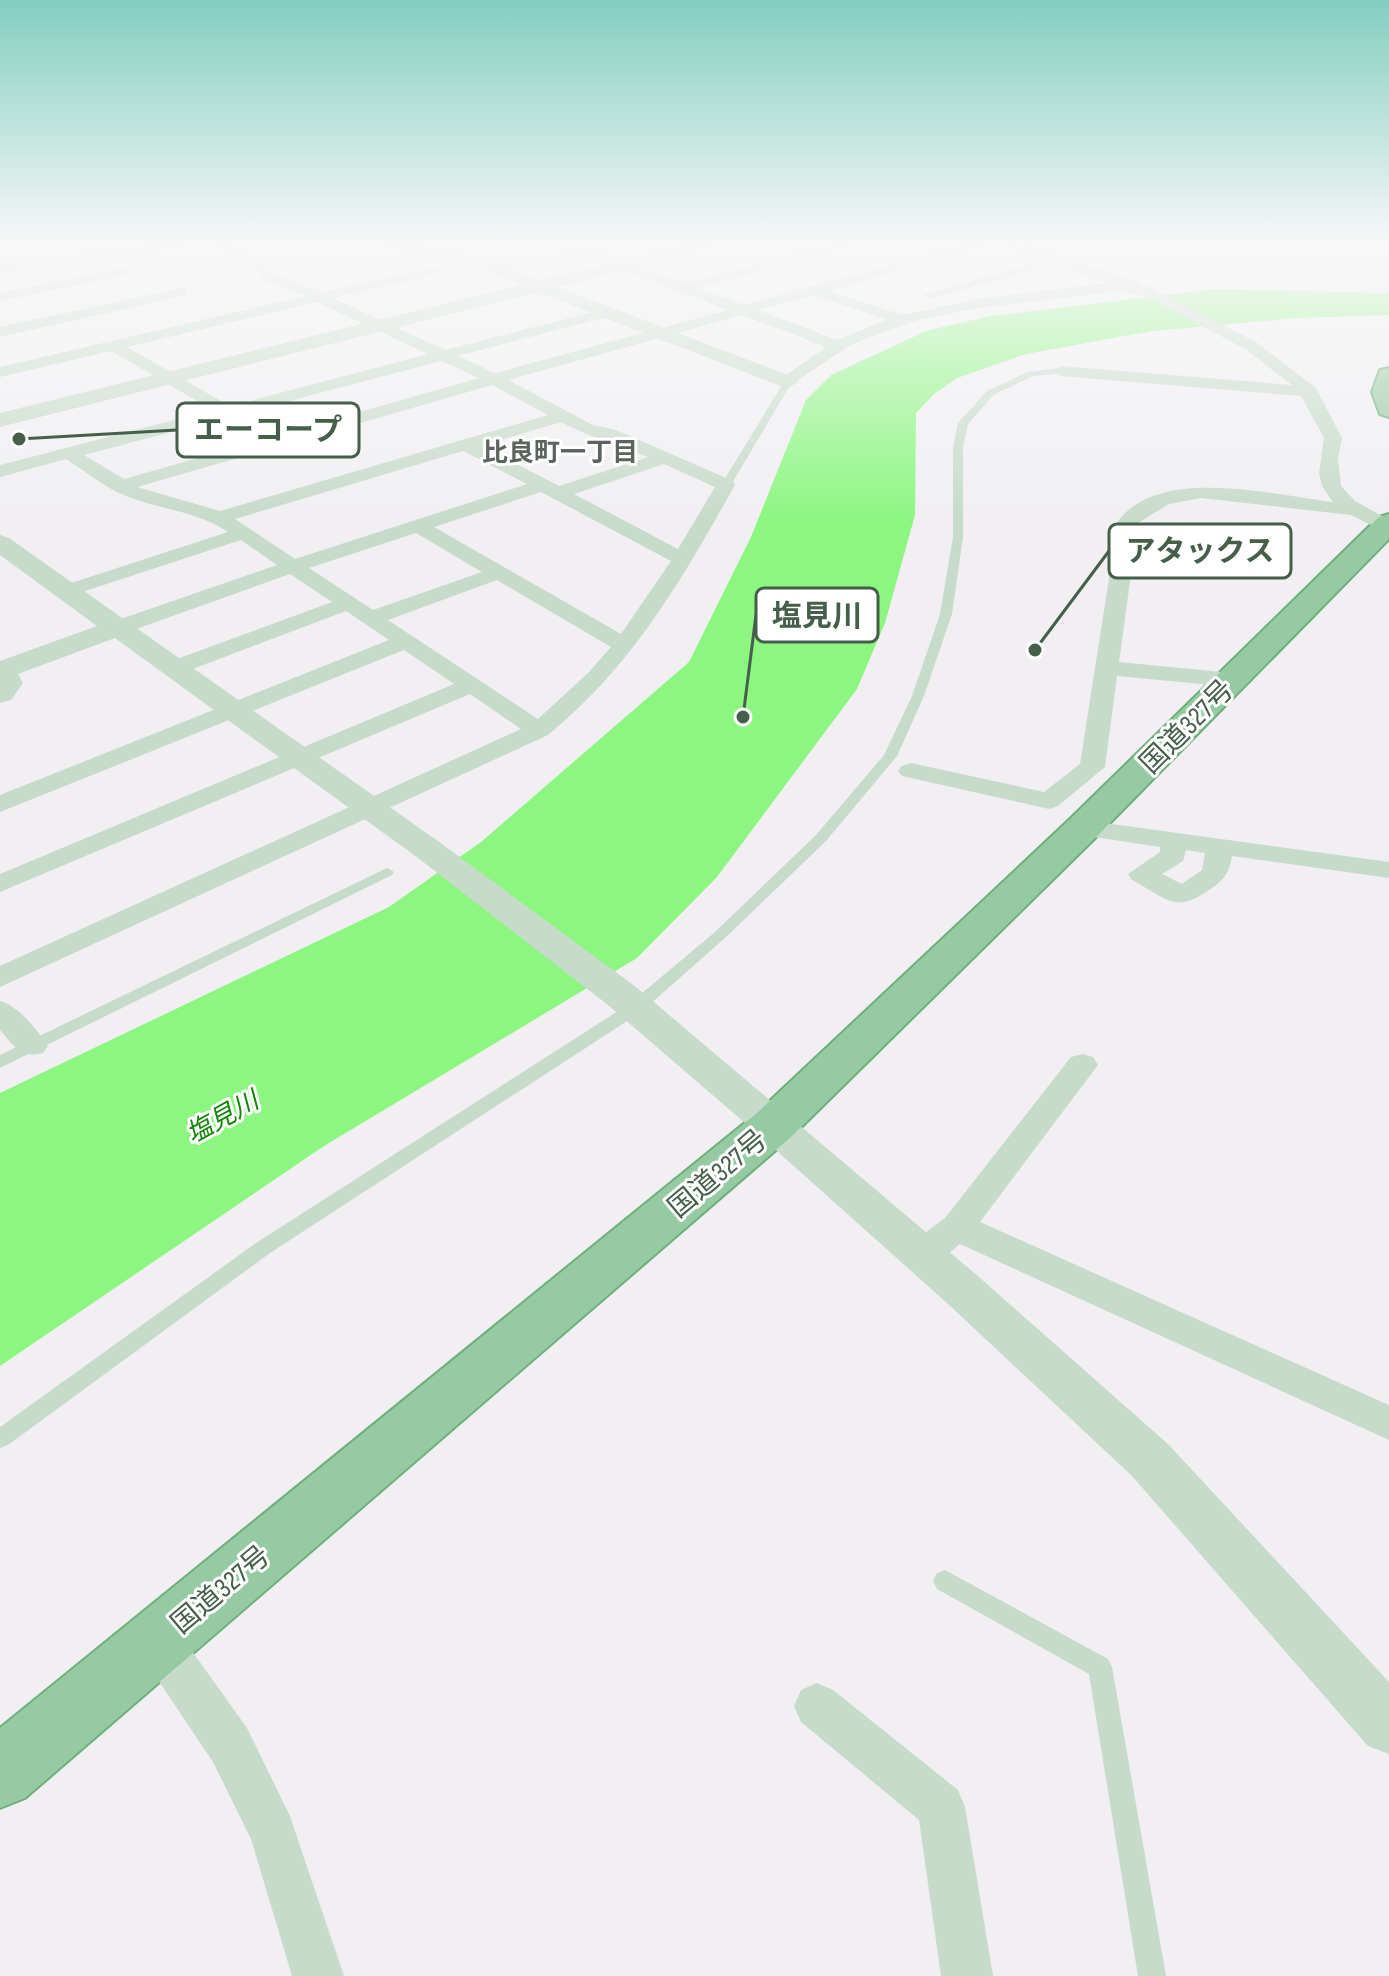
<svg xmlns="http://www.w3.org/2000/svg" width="1389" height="1976" font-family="'Sofia Sans Condensed','Noto Sans JP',sans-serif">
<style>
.water{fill:#8cf681}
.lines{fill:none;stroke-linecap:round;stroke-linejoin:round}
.trunk-casing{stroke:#6db07b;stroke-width:4}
.service{fill:#c7dbca;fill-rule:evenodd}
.minor{fill:#c7dbca;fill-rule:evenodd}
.tertiary{fill:#c7dbca;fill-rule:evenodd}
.trunk{fill:#96caa2;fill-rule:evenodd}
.labels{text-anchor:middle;stroke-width:6;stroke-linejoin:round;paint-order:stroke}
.far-neighbourhood-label{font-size:26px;font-weight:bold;fill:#5b655e;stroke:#fff}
.far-water-label{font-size:26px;font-style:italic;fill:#118505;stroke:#fff}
.street-label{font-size:28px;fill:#455f4a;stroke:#fff}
.leader{fill:none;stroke:#455f4a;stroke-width:3}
.callout-dot{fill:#455f4a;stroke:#fff;stroke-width:3}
.callout{fill:#fff;stroke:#455f4a;stroke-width:3}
.callout-label{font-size:30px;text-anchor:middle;font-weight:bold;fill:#455f4a}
</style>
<rect width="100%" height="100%" fill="#f1eff2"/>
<path class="water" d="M1215 289 1389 293V315L1297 318 1152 331 1026 354 957 378 933 395 916 413 915 515 885 623 857 689 717 877 637 958 324 1146 0 1366V1093L389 907 481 842 689 662 751 537 806 400 831 375 926 331 990 316Z"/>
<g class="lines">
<defs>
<path id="trunk" d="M1389 368V417L1380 414 1372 392 1380 370Z
M1389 514V539L1097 836 791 1137 25 1798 0 1808V1728L757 1113 1069 820 1379 517Z"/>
</defs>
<use href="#trunk" class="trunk-casing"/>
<path class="service" d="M1061 368 1064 369V373L1033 376 993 395 968 424 963 448V537L952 614 924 696 897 756 826 841 725 938 641 1012 270 1253 8 1445 0 1448V1427L256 1243 629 1004 715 932 816 835 884 755 912 696 940 614 953 537V448L958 423 987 391 1028 372Z
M785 380 792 382 731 485 722 487 721 485Z
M387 868 394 872 392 875 0 1068V1055Z
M945 1570 1108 1659 1112 1667 1166 1976H1138L1089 1674 937 1589 933 1581 937 1573Z"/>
<path class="minor" d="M153 245H191L184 249 0 273V265Z
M211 245H228L271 267 274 274 320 293 479 258V264L333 298 445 350 609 308 616 312 614 315 458 356 495 373 728 310 590 257 494 273 489 272V266L591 249 684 283 832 245H855L698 288 744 305 965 245H987L830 291 902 315 978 299 1100 284 1132 283 1149 287 1256 342 1316 388 1342 438 1338 458 1341 486 1355 501 1389 520V534L1351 515 1201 498 1169 504 1138 523 1119 662 1232 673 1240 675 1244 680 1240 685 1232 687 1117 676 1105 767 1058 806 1049 809 902 776 898 771 902 766 911 763 1044 792 1080 764 1118 521C1160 465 1274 495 1333 502L1322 486 1319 473 1324 438 1301 396 1061 376 1053 371 1061 366 1292 385 1245 349 1145 296 1121 291 978 308 914 321 850 345 788 387 780 382 782 378 826 347 742 315 508 380 593 425 616 430 733 481 735 485C681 581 634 664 548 735L0 987V966L521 729 470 694 0 892V874L454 684 404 650 0 812V795L389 640 346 611 182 673H166L163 668 166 663 332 602 290 574 125 633H109L106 628 109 623 277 565 241 540 73 595H59L55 591 59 587 228 532C195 510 160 510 126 496 105 488 85 471 66 459L0 477V465L213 410 111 351 0 377V367L305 296 262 279 259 272ZM814 295 887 320 837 340 758 310ZM317 302 428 354 230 406 127 347ZM441 361 479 378 124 479 84 455ZM492 385 548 415 220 511 137 487ZM561 422C588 437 619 445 648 457L559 486 481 446ZM463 451 527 484 295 559 235 519ZM664 464 715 487 678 549 574 494ZM541 492 671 561 621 634 434 527ZM416 533 482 572 373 610 309 568ZM497 580 611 647 588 673 538 719 388 620Z
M1058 255 1065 259 1063 262 929 299 922 295Z
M127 267 134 271 132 274 0 301V293Z
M182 288 187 289V295L0 337V327Z
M1083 820 1389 862V878L1232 856C1229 872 1226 878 1212 888 1175 915 1168 899 1132 880L1128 874 1160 852V847L1074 834 1070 828 1074 822ZM1186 850 1205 853 1202 870 1182 884 1162 874 1183 861Z
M0 1001C19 1006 37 1030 48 1046L43 1053C21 1059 13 1045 0 1030Z
M1082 1054 1093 1057 1098 1065 980 1222 1389 1405V1440L960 1244C944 1257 932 1271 910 1264L905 1254 910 1244 945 1218 1071 1057Z
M158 1620 174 1626 247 1728 290 1816 344 1976H292L251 1839 213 1762 142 1656 136 1641 142 1626Z
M817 1683 833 1690 958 1790 965 1807 993 1976H941L919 1820 801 1722 794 1706 801 1690Z"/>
<path class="tertiary" d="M380 245H417L474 256 540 280 683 245H713L710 249 558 287 795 378 798 382 788 388 781 386 538 292 0 427V413L520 285 470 265 389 250Z
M1005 245H1031L1140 283 1143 287 1140 291H1128L1008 249Z
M0 535 9 538 442 844 636 987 979 1277 1168 1444 1389 1682V1754L1368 1746 1132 1476 947 1303 759 1135 608 1005 418 858 115 638 18 674 23 683 11 700 0 703V661L97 626 0 555Z"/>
<use href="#trunk" class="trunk"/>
</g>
<linearGradient id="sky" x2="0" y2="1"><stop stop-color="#83cebf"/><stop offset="0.47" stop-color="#f9f8f9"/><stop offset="1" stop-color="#f9f8f9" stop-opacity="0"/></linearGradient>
<rect width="1389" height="522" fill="url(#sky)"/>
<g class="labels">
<g class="far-neighbourhood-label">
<text x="560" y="461">比良町一丁目</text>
</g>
<g class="far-water-label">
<text transform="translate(222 1117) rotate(-29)" y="9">塩見川</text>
</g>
<g class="street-label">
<text transform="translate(1186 726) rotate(-45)" y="10">国道327号</text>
<text transform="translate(717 1173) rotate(-40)" y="10">国道327号</text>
<text transform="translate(220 1589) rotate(-40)" y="10">国道327号</text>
</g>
</g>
<path class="leader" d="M19 439L177 430M1035 650L1109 551M743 717L756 615"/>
<g class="callout-dot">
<circle cx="19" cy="439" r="8"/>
<circle cx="1035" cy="650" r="8"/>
<circle cx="743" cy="717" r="8"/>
</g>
<g class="callout">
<rect x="177" y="403" width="182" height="54" rx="8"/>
<rect x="1109" y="524" width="182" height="54" rx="8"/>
<rect x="756" y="588" width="122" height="54" rx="8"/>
</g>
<g class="callout-label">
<text x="268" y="440">エーコープ</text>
<text x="1200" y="561">アタックス</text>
<text x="817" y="626">塩見川</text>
</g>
</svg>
